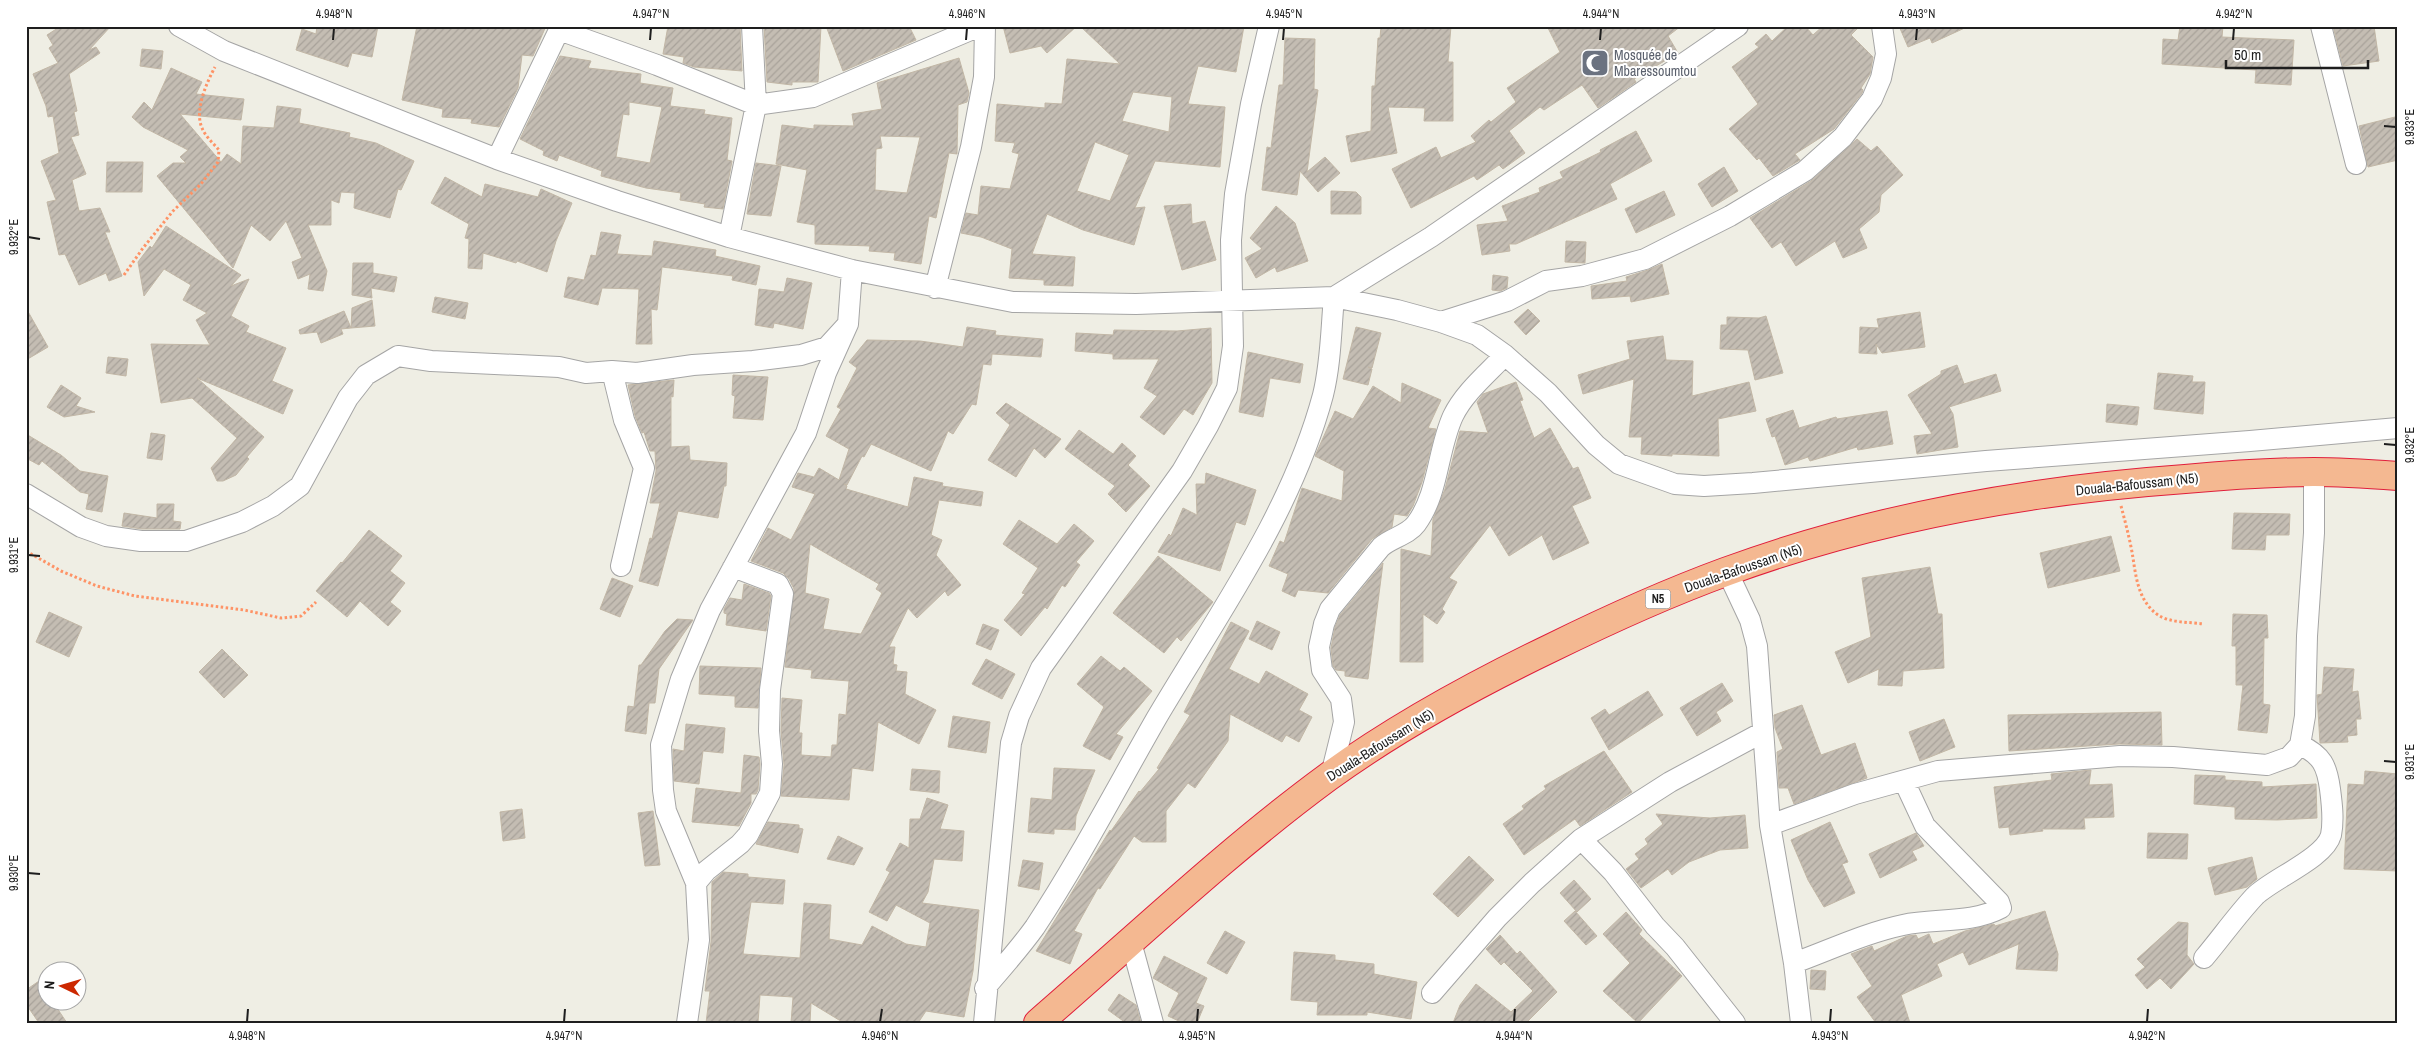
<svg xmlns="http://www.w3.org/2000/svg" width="2424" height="1049" font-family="'Archivo Narrow',sans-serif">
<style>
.building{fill:url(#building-hatch);stroke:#c2b7a6;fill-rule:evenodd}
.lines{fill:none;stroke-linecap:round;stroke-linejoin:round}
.minor-casing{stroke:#a5a5a5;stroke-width:22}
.trunk-casing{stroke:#e01e3b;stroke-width:30}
.path{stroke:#fe9366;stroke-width:3;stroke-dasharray:2.5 2.5;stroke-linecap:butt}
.minor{stroke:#fff;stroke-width:20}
.trunk{stroke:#f4b891;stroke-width:28}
.ticks{fill:none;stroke:#1e1e1e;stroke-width:2}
.labels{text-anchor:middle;stroke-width:4;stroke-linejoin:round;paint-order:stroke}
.shield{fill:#fff;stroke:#626262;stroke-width:1}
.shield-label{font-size:12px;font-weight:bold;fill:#1e1e1e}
.worship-label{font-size:14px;fill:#5b616d;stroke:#fff;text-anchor:start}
.street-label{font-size:14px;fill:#1e1e1e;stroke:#fff}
.neatline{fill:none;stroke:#1e1e1e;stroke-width:2}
.ticks-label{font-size:12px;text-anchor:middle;fill:#1e1e1e}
</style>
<defs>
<pattern id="building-hatch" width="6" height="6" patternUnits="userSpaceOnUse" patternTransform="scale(1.25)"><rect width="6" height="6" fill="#c4bdb3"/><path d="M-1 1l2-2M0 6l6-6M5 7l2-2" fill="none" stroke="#a8a29a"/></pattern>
</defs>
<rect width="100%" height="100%" fill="#efeee4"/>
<path class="building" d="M61 26H111L89 50 96 47 100 53 69 74 77 111 74 112 79 135 71 137 86 174 72 180 79 211 100 208 110 232H105L122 276 109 281 106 273 79 285 65 254 59 255 47 202 56 200 41 161 59 153 53 116 48 117 46 106 33 74 58 63 49 48 53 45 47 35Z
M317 26H378L372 57 352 53 348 67 296 50 302 29 316 34Z
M417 26H546L533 56 522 55 518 88 499 127 471 123 472 119 442 117 443 109 402 100Z
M668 26H740L742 71 694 67 683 63 684 57 663 54Z
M764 26H821L818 82H792V85L767 82Z
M826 26H909L916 40 843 71Z
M1003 26H1077L1047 53 1041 46 1010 53Z
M1080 26 1195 28V26H1244L1236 72 1198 66 1188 104 1225 107 1220 167 1155 161 1135 208 1145 207 1134 245 1083 230 1047 214 1032 254 1075 257 1073 286 1044 285V280L1009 278 1012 249 981 237 961 233 966 213 978 215 981 186 1010 189 1019 154 1012 152 1015 143 995 141 997 104 1045 108V103L1062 104 1067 59 1120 64ZM1133 92 1172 97 1169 132 1122 121ZM1095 142 1129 155 1110 201 1077 191Z
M1381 26H1451L1448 62H1453V121H1424L1425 108 1388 107 1397 153 1351 162 1346 136 1371 131 1372 86H1375L1378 38H1380Z
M1547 26H1681L1668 36 1678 53 1634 79 1636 82 1598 108 1582 85 1544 110 1540 107 1509 131 1525 153 1503 169 1499 165 1477 180 1474 176 1411 208 1392 169 1436 147 1441 158 1476 142 1471 136 1489 120 1491 122 1516 102 1507 88 1560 52Z
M1788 26H1805L1813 35 1823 26H1860L1851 35 1873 57 1870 74 1861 88 1863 90 1862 93 1834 129 1795 154 1800 160 1773 176 1759 158 1757 160 1729 129 1758 104 1732 67 1759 47 1755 44 1766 34 1772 41Z
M1899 26H1969L1932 43 1930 38 1908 47Z
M2180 26H2223L2222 37 2294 40 2291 85 2255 83 2256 70 2162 64 2163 39 2178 40Z
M2333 26H2374L2379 61 2343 66Z
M1285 38 1315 39 1314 89 1318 90 1307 172 1325 157 1340 173 1318 192 1300 171 1297 195 1262 190 1267 147 1271 148 1279 85H1283Z
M142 49 163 51 161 69 140 66Z
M560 56 591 61 588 68 641 74 640 83 673 88 670 106 705 110 704 114 732 118 727 160 732 161 723 209 704 207 705 204 680 200 681 193 646 188 601 176 602 171 559 155 557 161 543 155 544 151 520 139ZM629 102 662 107 650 163 616 157 623 114 629 115Z
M959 58 969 93 967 102 958 105 957 154 949 153 936 218 929 216 921 264 894 260 895 253 869 251 870 246 815 244V225L797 222 807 170 776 164 782 125 814 129V125L854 126 852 114 882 109 877 83ZM880 136 920 137 907 193 875 190 876 149 882 148Z
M171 68 202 82 196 94 244 99 241 120 180 114 221 162 227 154 241 164 243 126 274 128 277 106 301 109 299 123 350 133 349 137 376 143 414 161 401 190 398 189 390 218 354 208 355 193 341 192 339 203 331 200V225H308L327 271 323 291 308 289 310 274 298 279 292 262 302 258 286 221 270 241 251 225 233 268 157 176 173 163H186L180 157 188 150 143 127 132 117 144 102 152 110Z
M2395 117 2398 131V160L2368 167 2359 126Z
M1636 131 1652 161 1610 184 1617 199 1516 244H1509L1510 251 1482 255 1477 225 1508 221 1502 206 1540 192 1539 188 1563 178 1560 172 1601 152 1600 150Z
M1857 139 1871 151 1877 146 1903 175 1881 195 1879 212 1859 229 1867 248 1843 258 1835 241 1796 266 1781 242 1772 248 1750 218 1811 181Z
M107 162H143L142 192H106Z
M756 163 781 166 771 216 747 214Z
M1724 167 1738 191 1712 207 1698 184Z
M445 177 482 197 485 184 538 197 541 189 572 203 556 241 547 272 517 261 516 263 483 253 482 269 468 268 469 239 465 238 469 224 431 203Z
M1331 191 1356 192 1361 197V214H1331Z
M1664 191 1675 215 1636 233 1625 209Z
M1191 204 1192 224 1205 221 1216 260 1182 270 1164 206Z
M1276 206 1295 223 1308 261 1277 272 1275 267 1256 278 1245 258 1262 249 1250 238Z
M166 226 241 275 231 286 249 279 231 316 249 326 246 332 286 348 272 381 293 390 283 414 197 378 264 437 247 457 249 459 236 475 223 481H217L211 468 237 438 192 398 161 403 151 344 210 345 196 320 207 313 183 300 191 285 164 269 144 296 138 262 150 246 152 248Z
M601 232 621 235 617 254 652 256 654 241 716 250 715 256 760 266 756 285 732 280 733 276 662 267 657 310 651 309 652 344H636L639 289 602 288 598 305 564 297 568 277 584 280 591 255 596 256Z
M1566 241 1586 242 1585 263 1565 262Z
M353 263H373V273L397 277 394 292 371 288 372 298 352 295Z
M1662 264 1669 294 1631 302 1630 296 1592 299 1591 286 1627 281 1626 277 1648 270Z
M1493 275 1508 277 1507 288 1500 291 1492 290Z
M787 278 812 283 803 329 774 323 773 328 755 325 759 289 784 292Z
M435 297 468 303 465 319 432 312Z
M372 300 375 326 351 328 352 308Z
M26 308 48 347 26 360Z
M1528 309 1540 321 1526 335 1514 322Z
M344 311 351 328 341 329 343 334 321 343 317 332 300 334 299 330Z
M1920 312 1925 347 1882 353 1876 344 1877 354 1859 353 1860 327 1879 328 1877 319Z
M1766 316 1783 373 1755 380 1748 350 1720 349 1721 325H1727V317L1759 318Z
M967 327 996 331 995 335 1043 339 1041 357 992 354 991 365 983 364 976 405 972 404 953 434 948 431 931 471 871 444 864 457 862 456 847 485 844 484 847 486 846 489 908 507 914 477 943 483 942 486 983 492 981 506 939 500 931 535 942 540 936 555 961 585 948 596 945 591 917 618 908 608 889 647H895L893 664 897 665 896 671 907 672 905 694 936 710 919 744 878 722 873 771 852 768 849 800 781 796 784 765 781 731 782 698 802 700 799 733H802L801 755 831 757 832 745H837L839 714 846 715 849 681 811 678 812 670 785 667 794 589 789 579 783 573 751 561 768 528 791 540 815 494 792 487 798 473 814 477 819 468 839 480 849 449 826 436 841 409 837 407 857 368 849 362 867 340 920 341 963 347ZM810 544 879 584 876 589 882 593 861 634 823 629 829 599 805 593Z
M1356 327 1381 333 1372 368 1368 367 1372 369 1368 385 1343 379Z
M1211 328 1212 383 1193 415 1184 409 1164 435 1140 417 1157 396 1144 388 1159 359H1113V354L1075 351 1076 333 1113 335 1114 330 1177 331Z
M1663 336 1666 360 1693 361 1692 396 1749 382 1756 411 1718 419 1719 456 1672 454V456L1641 454 1642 437H1629L1634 379 1583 394 1578 375 1630 359 1627 341Z
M1248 352 1303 364 1300 383 1270 378 1263 417 1239 412Z
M108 357 128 359 126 376 106 373Z
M1957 365 1964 384 1996 374 2001 391 1949 407 1953 414 1958 447 1917 454 1914 436 1932 434 1908 395 1941 374V371Z
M2158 373 2193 376 2192 382H2205L2203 414 2154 409Z
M733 375 768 377 763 420 733 418 735 396 732 395Z
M674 380 673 397 671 396V447L689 446 690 460 727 463 726 486H724L718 518 678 511 658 586 639 581 650 538 652 539 660 503H650L656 471 655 451H650L644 432 642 433 635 416 628 385Z
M1516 382 1523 400 1520 401 1534 438 1550 428 1573 469 1578 467 1591 498 1572 506 1589 543 1553 560 1542 535 1509 556 1490 525 1449 578 1457 582 1442 609 1445 612 1437 624 1423 614V662H1400L1401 549 1431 556 1433 519 1445 489 1460 431 1488 433 1477 402 1483 394Z
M1402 383 1441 400 1428 428 1436 429 1422 482 1413 506 1407 516 1394 514 1392 527 1372 539 1328 593 1298 590 1295 597 1282 591 1288 574 1269 566 1280 541 1284 543 1302 488 1342 501 1344 471 1315 456 1335 411 1353 419 1373 386 1401 403Z
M61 385 81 398 76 406 95 412 64 417 47 407Z
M1006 403 1061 439 1045 458 1034 448 1016 477 988 460 1010 425 996 413Z
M2107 404 2139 407 2137 425 2106 422Z
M1793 410 1799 428 1836 417 1837 419 1887 411 1893 444 1858 450 1857 447 1810 461 1808 457 1785 465 1775 436 1772 437 1766 419Z
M1079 430 1113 454 1122 443 1136 456 1128 465 1150 486 1126 512 1108 494 1115 486 1065 449Z
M151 433 165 435 162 460 147 458Z
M26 434 61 455 80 471 108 476 102 512 86 509 89 494 80 492 42 461 39 465 26 458Z
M1206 473 1256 490 1245 525 1236 522 1220 571 1158 552 1169 534 1171 536 1183 508 1197 515 1196 484H1205Z
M157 504H174L173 521 181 522 180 529H142L122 526 124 513 157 518Z
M2234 513 2290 514 2289 535H2266L2265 550 2232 549Z
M1019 520 1057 544 1074 524 1094 541 1076 562 1080 565 1065 587 1062 585 1047 609 1045 607 1021 636 1004 620 1025 594 1022 593 1038 568 1003 544Z
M369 530 402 556 390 571 405 583 390 602 401 611 388 626 360 601 347 617 316 591 341 562 342 563Z
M2111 536 2120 571 2048 588 2040 553Z
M1158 556 1213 602 1181 641 1177 637 1164 653 1113 613Z
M1383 563 1368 679 1345 676V671L1336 670 1333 666 1331 648 1335 627 1340 615Z
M1930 567 1938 614H1942L1944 668 1903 671 1902 686 1878 685 1879 669 1848 683 1835 652 1871 637 1862 578Z
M612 578 633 586 620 617 600 609Z
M744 584 769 593 771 596 766 631 726 625 727 614 724 613V609L730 598 742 600Z
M49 612 82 627 69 657 36 642Z
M2233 614 2267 615 2268 638H2264L2263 704 2270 705 2267 733 2238 730 2243 685H2236V646H2232Z
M677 619 693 620 659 669 655 703H649L646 734 625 731 628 706 634 707 639 665H641L665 631Z
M1257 621 1280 632 1272 650 1249 639Z
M1231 622 1249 631 1229 669 1259 684 1266 671 1308 694 1299 710 1312 717 1299 742 1286 735 1282 742 1230 714 1228 741 1195 788 1188 783 1166 811V842H1142L1134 836 1100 889 1098 888 1074 931 1082 934 1070 964 1036 951 1110 830 1111 831 1139 791 1140 792 1159 769 1157 768 1190 715 1184 712Z
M983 624 999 630 991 650 976 644Z
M222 649 248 675 224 698 199 672Z
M1101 656 1120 671 1124 667 1152 691 1116 734 1123 737 1110 760 1083 746 1104 707 1077 684Z
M986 659 1015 674 1002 699 972 684Z
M700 666 761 668 758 708 735 707V696L699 694Z
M2324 667 2354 669 2352 692 2358 691 2361 719H2356L2357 735 2347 736 2348 742 2320 743 2317 695 2322 694Z
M1722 683 1733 701 1716 712 1721 721 1697 736 1680 708Z
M1648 691 1663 715 1609 750 1591 718 1605 709 1609 715Z
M1802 705 1821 755 1855 743 1867 778 1794 804 1788 788H1779L1777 752 1783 749 1775 728 1774 715Z
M2161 712 2162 745 2119 744 2009 751 2008 715Z
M953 716 990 722 986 753 948 747Z
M1944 719 1955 747 1920 761 1909 732Z
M686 724 725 728 723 753 703 751 699 784 674 781 673 749 684 751Z
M1604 751 1632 792 1580 826 1575 819 1524 855 1503 824 1524 809 1522 806 1546 789 1544 786Z
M744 755 759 757 760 764 758 790 756 794H751V803L739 826 692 822 696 788 741 793Z
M1054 768 1095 770 1076 816 1075 830 1054 829V834L1028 832 1031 798 1052 800Z
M912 769 940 771 939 793 910 790Z
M2091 770 2089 785 2112 784 2114 817 2084 818 2085 829H2042L2043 831 2010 835 2009 827 1999 828 1994 787 2052 780 2051 774Z
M2365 771 2398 774V871L2344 869 2348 784 2364 785Z
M2195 775 2225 776V780L2262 782V787L2316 784 2317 818 2277 820 2235 819V807L2194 804Z
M927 798 948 805 940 829 964 831 962 861 934 859 928 892 922 903 979 910 973 971 964 1017 926 1011 918 1023H844L811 1003 810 1023H791L793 997 760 995 758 1023H706L710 991H705L711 942 712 882 723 872 748 874V877L785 880 783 904 751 902 743 954 800 958 804 903 831 905 829 939 862 945 872 926 906 944 926 947 930 923 896 905 887 921 869 912 890 872 886 870 900 843 909 848 910 819H920Z
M522 809 525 838 503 841 500 812Z
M653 811 660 865 645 866 638 813Z
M1656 814 1710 818 1745 815 1748 848 1720 850 1689 862 1672 875 1668 869 1641 888 1626 869 1639 859 1635 854 1648 844 1645 839 1663 824Z
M768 822 799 825V828L803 829 798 853 756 844Z
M1830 822 1848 862 1842 864 1855 893 1824 907 1808 880 1791 840Z
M1916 833 1924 846 1912 851 1917 860 1880 878 1869 854Z
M2148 833 2188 834 2187 859 2147 858Z
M838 836 863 848 854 865 827 859Z
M1469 856 1494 880 1458 917 1433 894Z
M2252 857 2257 879 2247 887 2215 895 2208 868Z
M1023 860 1043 863 1039 890 1018 886Z
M1574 880 1591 899 1577 912 1560 893Z
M1575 911 1597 936 1586 945 1564 921Z
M2045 911 2058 954 2057 971 2016 969 2019 944 1969 965 1963 952 1937 964 1942 976 1901 995 1910 1023H1876L1857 997 1872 986 1851 954 1872 946 1874 951 1907 936 1916 935 1918 939 1929 934 1933 944 1965 931 1994 924 1995 926Z
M1626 912 1642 930 1639 934 1682 976 1638 1023 1603 991 1630 963 1603 934Z
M2178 922 2188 923 2187 955 2194 964 2171 989 2160 978 2147 989 2135 975 2145 967 2137 959Z
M1225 931 1245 942 1227 974 1207 963Z
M1500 935 1517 954 1520 951 1557 992 1526 1023H1453L1460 1005 1476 984 1511 1012 1533 991 1504 962 1501 965 1486 949Z
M1294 952 1335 955V960L1374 964V974L1417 982 1411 1019 1367 1012V1015H1317L1318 1002 1291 1000Z
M1164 956 1207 978 1196 1003 1204 1006 1197 1023H1183L1168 1016 1179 993 1153 978Z
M1811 970 1826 971 1825 990 1810 989Z
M39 981 48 993V1002H53L67 1023H39L26 1004V990Z
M1119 994 1136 1005 1141 1023H1126L1108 1010Z"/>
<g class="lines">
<defs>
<path id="minor" d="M179 26 224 51 497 159 617 201 729 237 852 270 1013 302 1136 304 1334 297 1397 310 1441 322 1477 335 1505 355 1548 393 1596 445 1619 464 1675 484 1704 486 1753 483 1986 461 2250 441 2398 428
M2321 26 2356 164
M559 30 657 65 756 105 813 97 980 26
M497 159 561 26
M729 237 756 105 752 26
M935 288 971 147 984 77 985 26
M1441 322 1507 301 1546 281 1582 276 1645 259 1730 216 1805 171 1843 137 1872 99 1881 78 1886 54 1882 26
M612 371 624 420 644 468 621 566
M26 494 81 527 106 536 141 541H186L242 522 273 506 300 486 348 398 366 375 398 356 431 361 559 367 586 373 612 371 637 373 693 365 753 361 801 355 827 347 848 324
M1727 571 1750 620 1757 646 1770 825 1794 963 1801 1023
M1331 775 1344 722 1341 699 1322 670 1319 647 1324 624 1330 609 1381 547C1391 538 1408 535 1416 524 1439 493 1437 451 1453 416 1464 393 1487 374 1505 355
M1770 825 1855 794 1938 771 2120 756 2173 757 2267 765 2289 757 2300 745 2305 716 2307 636 2314 533V472
M1581 839 1613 872 1655 926 1675 947 1735 1023
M696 883 706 871 740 844 748 835 770 793 772 764 769 731 770 690 783 594 778 584 733 567
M1131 942 1153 1023
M2204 958C2221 938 2237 915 2255 896 2272 879 2325 858 2331 835 2334 820 2332 804 2330 789 2327 766 2322 755 2300 745
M1794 963C1830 950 1865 933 1903 925 1934 918 1971 924 2001 908L1999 902 1925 826 1904 781
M985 988C1002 968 1020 948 1035 927 1079 860 1116 789 1156 719 1218 614 1291 514 1323 395 1331 363 1331 329 1334 297L1431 237 1738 26
M1432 993 1497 918 1532 883 1581 839 1670 782 1763 732
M687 1023 699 940 696 883 666 811 663 790 661 745 681 679 710 610 806 433 826 373 848 324 852 270
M984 1023 1011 743 1019 716 1041 668 1182 471 1208 426 1227 388 1233 346 1231 240 1235 194 1251 104 1269 26"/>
<path id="trunk" d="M1038 1023C1134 940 1226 852 1328 777 1397 727 1474 685 1551 648 1608 620 1665 594 1725 572 1872 518 2030 490 2185 479 2228 475 2271 472 2314 472 2342 472 2370 474 2398 476"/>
</defs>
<use href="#minor" class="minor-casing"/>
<use href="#trunk" class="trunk-casing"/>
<path class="path" d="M124 275 143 248 173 211 201 184 218 162 219 150C213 143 205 136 202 128 194 110 207 82 215 67
M2121 506C2125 521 2129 536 2132 552 2136 575 2137 600 2158 615 2170 623 2190 622 2204 624
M26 551 61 571 97 586 135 596 244 610 281 618 301 616 316 602"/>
<use href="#minor" class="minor"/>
<use href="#trunk" class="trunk"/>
</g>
<path class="ticks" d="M333 40 334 28M650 40 651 28M966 40 967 28M1283 40 1284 28M1600 40 1601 28M1916 40 1917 28M2233 40 2234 28M2384 126 2396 127M28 237 40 239M2384 444 2396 445M28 555 40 556M2384 761 2396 762M28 873 40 874M247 1022 248 1009M564 1022 565 1009M880 1022 882 1009M1197 1022 1198 1009M1514 1022 1515 1009M1830 1022 1831 1009M2147 1022 2148 1009"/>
<defs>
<symbol id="mosque-square" viewBox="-11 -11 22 22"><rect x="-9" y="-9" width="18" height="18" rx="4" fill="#6b7280" stroke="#fff"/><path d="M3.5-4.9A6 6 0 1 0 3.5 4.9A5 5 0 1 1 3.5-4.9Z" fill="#fff"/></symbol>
</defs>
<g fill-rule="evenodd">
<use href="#mosque-square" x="1579" y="47" width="32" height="32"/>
</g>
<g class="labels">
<rect class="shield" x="1645.5" y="589.5" width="25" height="19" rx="4"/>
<g class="shield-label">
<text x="1658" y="603">N5</text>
</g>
<g class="worship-label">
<text x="1614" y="60">Mosquée de<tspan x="1614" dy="16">Mbaressoumtou</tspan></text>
</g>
<g class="street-label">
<text transform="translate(2137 484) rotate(-6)" y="5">Douala-Bafoussam (N5)</text>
<text transform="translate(1743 568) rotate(-19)" y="5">Douala-Bafoussam (N5)</text>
<text transform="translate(1380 745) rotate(-32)" y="5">Douala-Bafoussam (N5)</text>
</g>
</g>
<rect width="2424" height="1049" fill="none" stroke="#ffffff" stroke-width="55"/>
<g transform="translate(62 986) rotate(275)"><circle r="24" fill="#ffffff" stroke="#a5a5a5"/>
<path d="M0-4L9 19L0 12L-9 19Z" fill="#cc2800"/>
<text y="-8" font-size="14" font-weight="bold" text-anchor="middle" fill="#1e1e1e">N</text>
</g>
<path d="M2226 60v8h142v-8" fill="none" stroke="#1e1e1e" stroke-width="2.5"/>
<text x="2234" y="60" font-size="15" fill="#1e1e1e" stroke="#ffffff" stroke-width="4" paint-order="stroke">50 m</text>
<rect x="28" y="28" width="2368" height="994" class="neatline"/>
<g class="ticks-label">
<text x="334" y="18">4.948°N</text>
<text x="651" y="18">4.947°N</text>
<text x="967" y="18">4.946°N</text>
<text x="1284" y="18">4.945°N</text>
<text x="1601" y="18">4.944°N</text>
<text x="1917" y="18">4.943°N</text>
<text x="2234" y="18">4.942°N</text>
<text transform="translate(2410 127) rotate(-90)" y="4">9.933°E</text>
<text transform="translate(14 237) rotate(-90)" y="4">9.932°E</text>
<text transform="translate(2410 445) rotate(-90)" y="4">9.932°E</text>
<text transform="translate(14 555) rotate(-90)" y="4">9.931°E</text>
<text transform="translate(2410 762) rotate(-90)" y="4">9.931°E</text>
<text transform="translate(14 873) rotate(-90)" y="4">9.930°E</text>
<text x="247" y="1040">4.948°N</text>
<text x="564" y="1040">4.947°N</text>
<text x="880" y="1040">4.946°N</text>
<text x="1197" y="1040">4.945°N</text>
<text x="1514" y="1040">4.944°N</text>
<text x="1830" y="1040">4.943°N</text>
<text x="2147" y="1040">4.942°N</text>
</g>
</svg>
